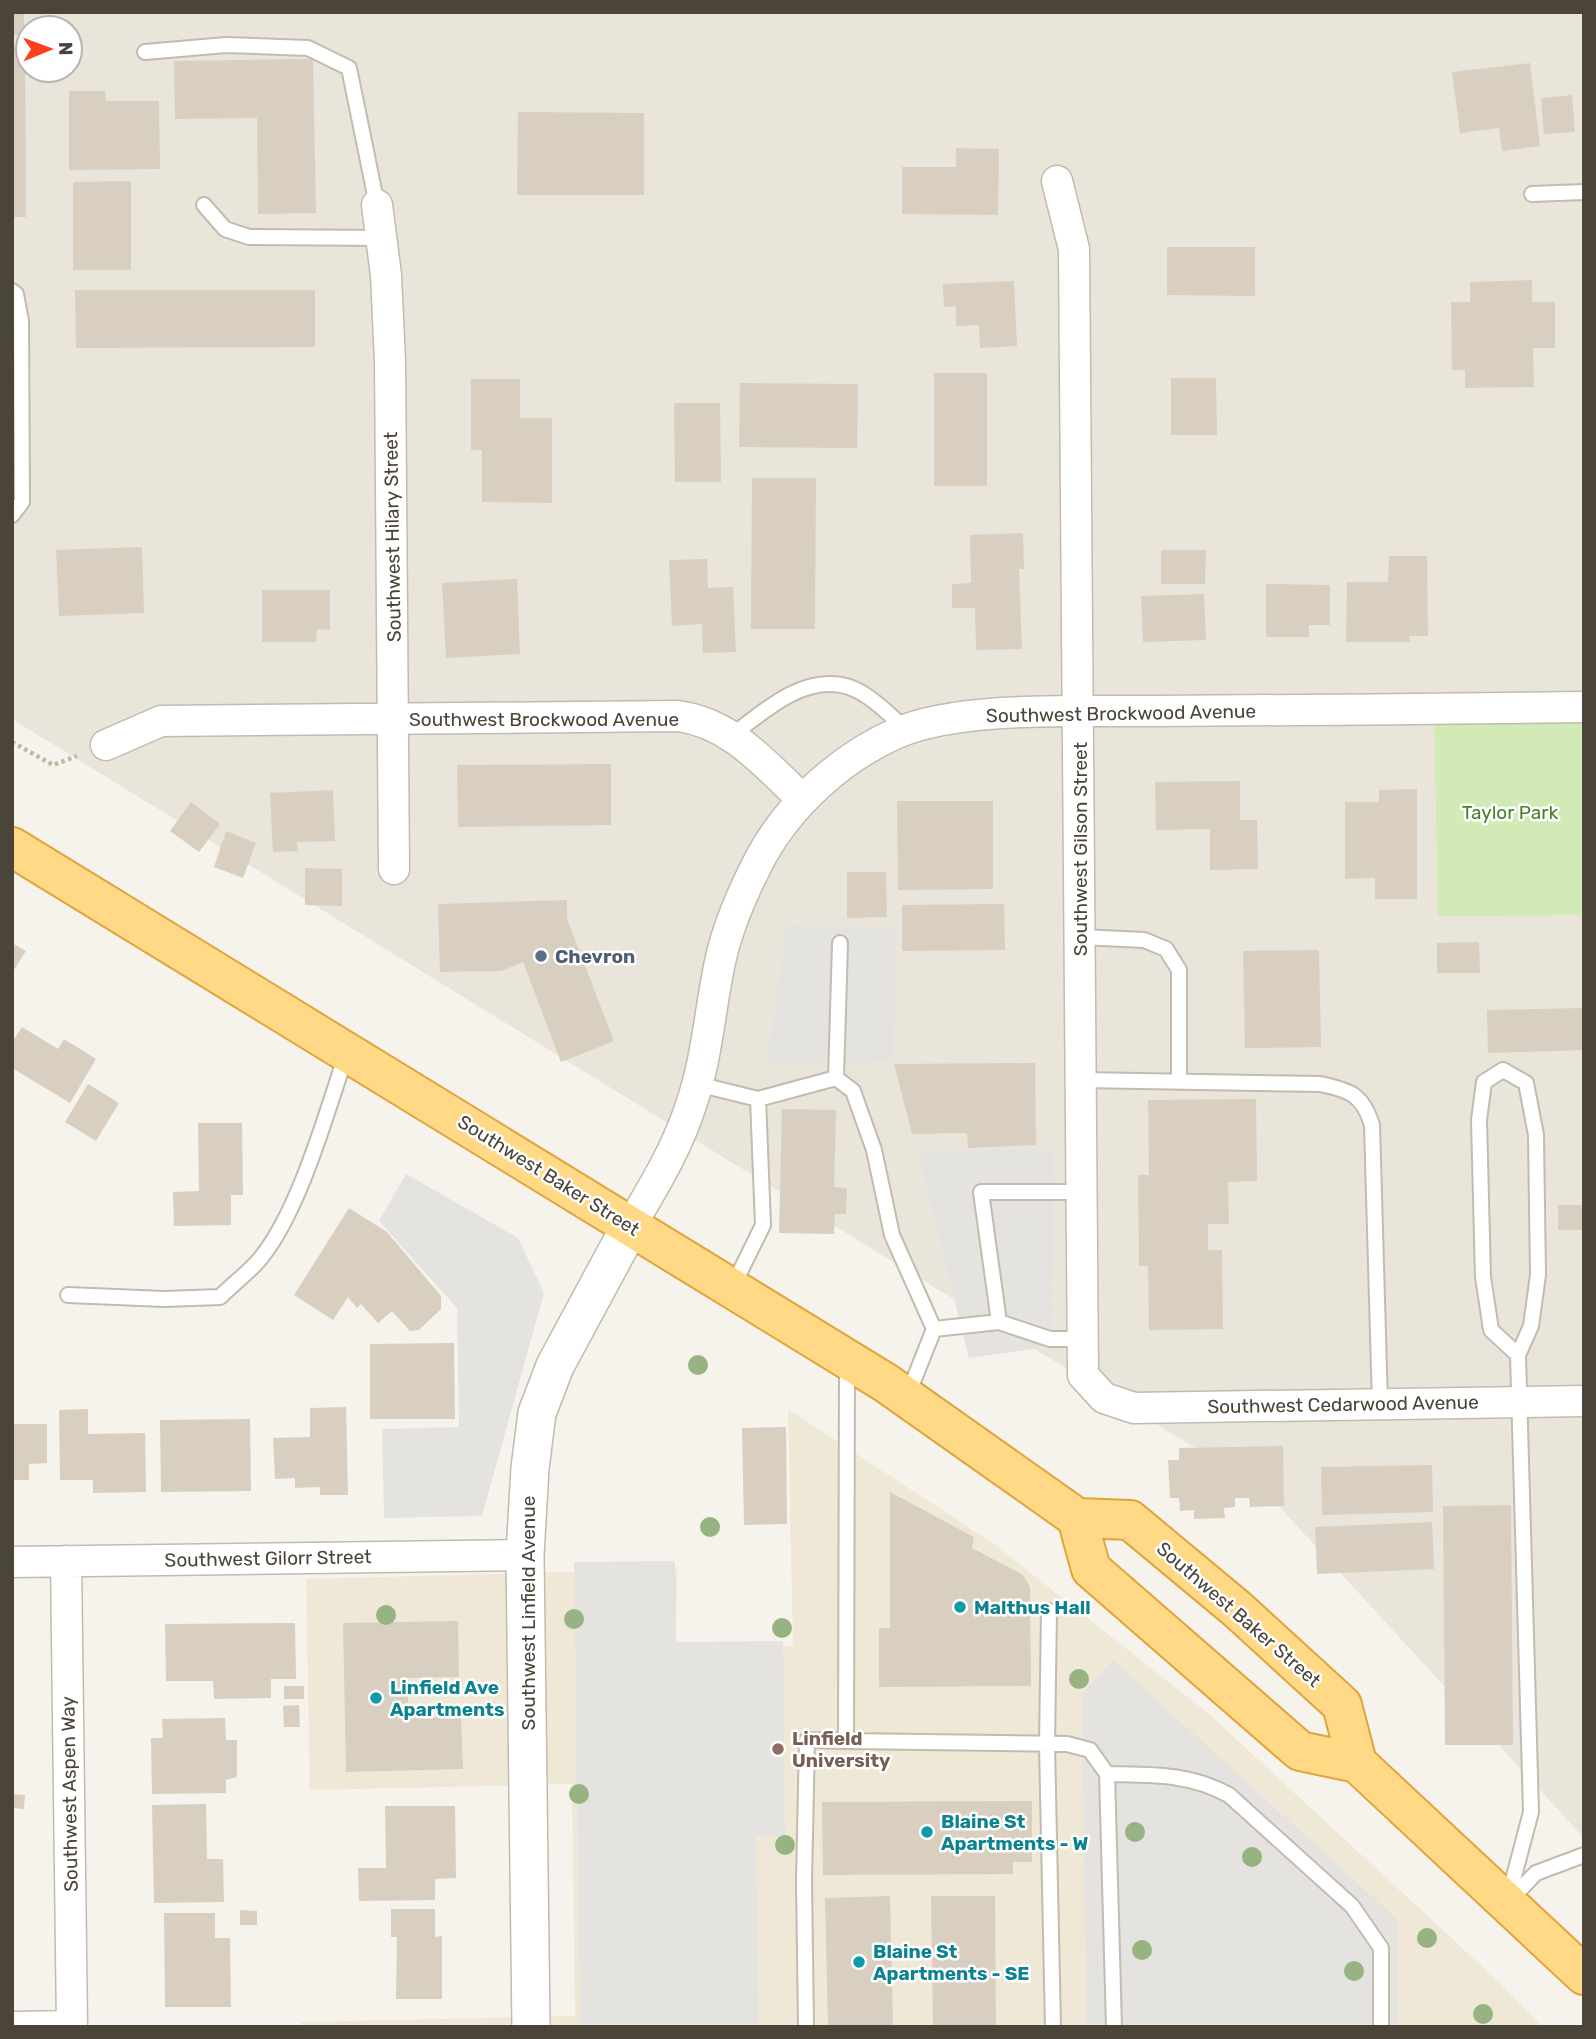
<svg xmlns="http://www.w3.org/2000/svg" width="1596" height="2039" font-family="Rubik,sans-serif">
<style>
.residential{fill:#eae5da;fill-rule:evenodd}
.education{fill:#efe8d6}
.green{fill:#d2eab5}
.parking{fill:#e5e3e0}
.building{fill:#d8cfc1}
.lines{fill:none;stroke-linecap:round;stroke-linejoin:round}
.service-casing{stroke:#c2bbae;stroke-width:18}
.minor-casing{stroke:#c2bbae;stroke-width:33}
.tertiary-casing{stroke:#c2bbae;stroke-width:40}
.trunk-casing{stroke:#e0a43c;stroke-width:42}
.path{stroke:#c4b79f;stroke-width:4.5;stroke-dasharray:3.5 3.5;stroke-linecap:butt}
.service{stroke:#fff;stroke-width:14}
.minor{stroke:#fff;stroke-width:30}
.tertiary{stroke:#fff;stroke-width:37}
.trunk{stroke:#ffd985;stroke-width:38}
.tree{fill:#97b381}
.service-dot{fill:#5c6f8a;stroke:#fff;stroke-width:2.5}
.culture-dot{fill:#0f9aa8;stroke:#fff;stroke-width:2.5}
.education-dot{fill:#8d6e63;stroke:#fff;stroke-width:2.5}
.labels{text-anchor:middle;stroke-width:5;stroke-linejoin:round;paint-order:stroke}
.street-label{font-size:19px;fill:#4b4439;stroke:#fff}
.park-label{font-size:19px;fill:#4a7f2a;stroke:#fff}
.service-label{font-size:19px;font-weight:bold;fill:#4e5e75;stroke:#fff;text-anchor:start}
.culture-label{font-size:19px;font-weight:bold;fill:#0d838f;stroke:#fff;text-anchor:start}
.education-label{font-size:19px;font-weight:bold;fill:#785e54;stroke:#fff;text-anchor:start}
</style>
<rect width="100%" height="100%" fill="#f6f3ec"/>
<path class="residential" d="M12 12H1584V1838L1265 1491 12 719ZM28 28H70V70H28Z"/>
<path class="education" d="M788 1409 994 1544 1209 1714 1500 1983 1543 2027H301V2022L575 2016 572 1784 310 1790 306 1579 677 1569 676 1645 793 1646Z"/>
<path class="green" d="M1584 707V915L1438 916 1434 709Z"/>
<path class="parking" d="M787 924 895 930 893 1060 767 1064Z
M917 1149 1053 1150 1052 1346 969 1358Z
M406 1174 518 1238 544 1293 482 1516 384 1518 382 1429 459 1427 457 1308 379 1221Z
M675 1561 676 1642 783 1641 785 1836 756 1837 759 2027H580L574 1562Z
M1113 1660 1397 1919 1398 2027H1086L1082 1694Z"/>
<path class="building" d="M12 12H24V35H12Z
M12 46H25L26 217H12Z
M313 59 316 213 258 214 257 118 175 119 174 61Z
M1530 63 1540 146 1502 151 1499 128 1460 133 1452 72Z
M69 91H105L106 101H159L160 169 69 170Z
M1572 95 1575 132 1544 134 1541 98Z
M518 112 644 113V195H517Z
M956 148 999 149 998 215 902 214V167H956Z
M131 181V270H73V182Z
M1167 247H1255V296L1167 295Z
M1532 280V302H1555V348H1533L1534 387 1465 388V370H1452L1451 302H1470V282Z
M1014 281 1017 346 980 348 979 325 956 326V306L944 307 943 284Z
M75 290H315V347L76 348Z
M934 373H987V486H934Z
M1171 378H1216L1217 435H1171Z
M471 379H520V418H552V503L482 502V450H471Z
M740 383 858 384 857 448 739 447Z
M674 403H720L721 482H675Z
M752 478H816L815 629H751Z
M1023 533 1024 569H1019L1022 649 976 650 975 608H952V584L971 583 970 535Z
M142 547 144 613 59 616 56 550Z
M1161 550H1206L1205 584H1161Z
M1389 556H1427L1428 636H1409L1410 642H1346L1347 582H1388Z
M707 559 708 588 733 587 736 652 703 653 702 624 672 626 669 560Z
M517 579 520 654 446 658 442 583Z
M1266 584 1330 585V625H1309V637H1266Z
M262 590H330V630L317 629 316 642H262Z
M1204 594 1206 640 1143 642 1141 596Z
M611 764V825L458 827 457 765Z
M1240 781V820H1257L1258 869 1210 870V829L1156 830 1155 782Z
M1417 789V899H1375V878L1345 879V802H1379V790Z
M333 790 335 841 297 842 298 851 273 852 270 793Z
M897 801H993V889L898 890Z
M191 802 220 824 199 852 170 831Z
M226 831 256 843 243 878 214 867Z
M305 868 342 869V906L305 905Z
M847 872H886L887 917 847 918Z
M567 900V919L614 1041 561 1062 523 962 501 971 440 972 438 904Z
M1004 904 1005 950 902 951V905Z
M1479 942 1480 973H1437V943Z
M12 943 26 951 12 973Z
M1319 950 1321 1047 1245 1048 1243 951Z
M1584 1008V1050L1488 1053 1487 1010Z
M22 1027 58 1049 64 1039 96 1059 70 1103 12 1068V1042Z
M1035 1063 1036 1145 968 1148 967 1133 912 1134 894 1064Z
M88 1084 119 1103 96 1141 65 1122Z
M1256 1099 1257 1181 1228 1182 1229 1224H1208V1250H1222L1223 1329 1149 1330 1148 1266H1139L1138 1175H1149L1148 1100Z
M782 1109 836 1110 834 1187 847 1188 846 1214H835L834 1234 779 1233Z
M198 1123H242L243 1195H231V1225L174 1226 173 1192 199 1191Z
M1558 1205H1584V1230H1558Z
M349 1208 387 1232 441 1296V1309L419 1330 410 1331 392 1311 378 1323 361 1304 357 1308 348 1297 333 1320 294 1295Z
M454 1343 455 1419H370V1344Z
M346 1407 348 1495H320V1487L295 1488V1478L275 1479 273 1438 310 1437V1408Z
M88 1409V1434L145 1433 146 1492 93 1493V1480H60L59 1410Z
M250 1419 251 1491 161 1492 160 1420Z
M12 1424H47V1463L29 1464V1480H12Z
M786 1427 787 1524 744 1525 742 1428Z
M1283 1446 1284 1506 1250 1507 1249 1498H1235V1507L1224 1508 1225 1518 1194 1519V1510L1180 1511 1179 1498H1170L1168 1460H1179V1448Z
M1432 1465 1433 1512 1322 1515 1321 1467Z
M890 1492 974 1537 972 1548 1023 1575 1030 1587 1031 1686 879 1687V1628H890Z
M1511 1505 1513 1745H1445L1443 1506Z
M1432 1522 1434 1569 1317 1574 1315 1527Z
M458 1621 459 1677 407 1678 409 1718 461 1717 463 1769 346 1772 343 1623Z
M295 1623 296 1679H271V1698L214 1699 213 1681H166L165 1624Z
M284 1686H304V1699H284Z
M299 1705 300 1727H284L283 1706Z
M225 1718 226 1740H237V1777L226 1780V1793L152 1794 151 1738H163L162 1719Z
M12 1794 25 1795 24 1809 12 1808Z
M1032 1801V1862H1013V1874L823 1875 822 1802Z
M206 1804 207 1859H223L224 1902 154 1903 152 1805Z
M385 1806H455L456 1878 435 1879V1900L359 1901 358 1868H386Z
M890 1896 893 2027H828L825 1898Z
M931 1896H995L996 2027H933Z
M391 1909H435V1937L442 1936V1999H396L397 1937H391Z
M240 1910 257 1911V1925H240Z
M164 1913H215V1938H230L231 2007H165Z"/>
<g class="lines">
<defs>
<path id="service" d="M145 52 226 45 308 48 349 68 377 205
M1532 194 1584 192
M204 205 225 229 249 237 382 238
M12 291 16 294 21 321 22 502 12 515
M731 736C761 714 799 677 841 685 866 689 888 714 907 730
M1080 937 1144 940 1166 949 1179 970V1082
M840 943 836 1078 853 1091 874 1150 892 1235 934 1329 907 1397
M1081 1080 1320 1084C1350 1090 1363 1095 1372 1125L1380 1404
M697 1084 758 1099 836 1078
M733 1286 763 1225 758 1099
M68 1295 164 1299 220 1297C233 1284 248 1273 260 1259 299 1212 326 1114 346 1055
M999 1322 981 1192H1082
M934 1329 999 1322 1050 1339H1083
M847 1365 846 1741 1067 1744 1090 1750 1107 1774
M1049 1611 1047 1745 1053 2027
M1508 1899 1531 1812 1518 1355 1531 1326 1538 1275 1536 1135 1526 1083 1503 1070 1484 1082 1479 1120 1483 1277 1491 1330 1518 1355
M1508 1902 1536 1873 1584 1855
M806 2027 804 1881 807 1740 846 1741
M1114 2027 1107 1774C1151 1775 1189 1773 1229 1795L1352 1906 1381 1948V2027"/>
<path id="minor" d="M1057 181 1074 249 1083 1375 1104 1398 1134 1408 1584 1401
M377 205 386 275 390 361 394 869
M106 745 161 721 678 716C731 723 765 764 802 799
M631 1225C654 1186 677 1149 691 1105 707 1059 710 1009 720 962 728 924 744 889 762 855 791 803 842 757 897 733 962 705 1084 712 1156 711 1299 710 1441 709 1584 707
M66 1561 72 2027
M12 1562 525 1555
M12 2027 72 2026"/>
<path id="tertiary" d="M531 2027 525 1555 530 1468 537 1413 555 1366 631 1225"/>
<path id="trunk" d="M12 847 886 1383 1077 1518 1130 1520 1237 1609 1342 1705 1357 1763
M1077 1518 1091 1569 1300 1751 1357 1763 1584 1975"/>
</defs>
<use href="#service" class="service-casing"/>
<use href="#minor" class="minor-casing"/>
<use href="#tertiary" class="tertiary-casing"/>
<use href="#trunk" class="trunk-casing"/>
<path class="path" d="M12 742 53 765 77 756"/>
<use href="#service" class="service"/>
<use href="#minor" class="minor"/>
<use href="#tertiary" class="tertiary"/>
<use href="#trunk" class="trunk"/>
</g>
<g class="tree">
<circle cx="698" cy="1365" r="10"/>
<circle cx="710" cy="1527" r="10"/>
<circle cx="386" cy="1615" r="10"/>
<circle cx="574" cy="1619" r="10"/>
<circle cx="782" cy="1628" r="10"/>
<circle cx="1079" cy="1679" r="10"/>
<circle cx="579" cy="1794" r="10"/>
<circle cx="1135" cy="1832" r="10"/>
<circle cx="785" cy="1845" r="10"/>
<circle cx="1252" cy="1857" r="10"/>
<circle cx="1427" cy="1938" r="10"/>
<circle cx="1142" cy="1950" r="10"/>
<circle cx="1354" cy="1971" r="10"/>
<circle cx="1483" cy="2014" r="10"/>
</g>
<circle class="service-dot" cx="541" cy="956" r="7"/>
<g class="culture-dot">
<circle cx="960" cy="1607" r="7"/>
<circle cx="376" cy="1698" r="7"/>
<circle cx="927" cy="1832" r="7"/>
<circle cx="859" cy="1962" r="7"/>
</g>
<circle class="education-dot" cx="778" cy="1749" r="7"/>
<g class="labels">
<g class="street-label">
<text transform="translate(392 537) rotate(-91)" y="7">Southwest Hilary Street</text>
<text transform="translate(1121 713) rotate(-1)" y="7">Southwest Brockwood Avenue</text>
<text x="544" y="726">Southwest Brockwood Avenue</text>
<text transform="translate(1080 849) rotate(-90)" y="7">Southwest Gilson Street</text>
<text transform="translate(549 1175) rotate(32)" y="7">Southwest Baker Street</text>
<text transform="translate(1343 1404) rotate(-1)" y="7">Southwest Cedarwood Avenue</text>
<text transform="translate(268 1558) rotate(-1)" y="7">Southwest Gilorr Street</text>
<text transform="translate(528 1613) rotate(-90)" y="7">Southwest Linfield Avenue</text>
<text transform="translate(1239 1614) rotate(41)" y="7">Southwest Baker Street</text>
<text transform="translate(69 1794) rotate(-91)" y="7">Southwest Aspen Way</text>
</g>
<g class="park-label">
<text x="1510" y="819">Taylor Park</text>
</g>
<g class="service-label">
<text x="555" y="963">Chevron</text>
</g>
<g class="culture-label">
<text x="974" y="1614">Malthus Hall</text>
<text x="390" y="1694">Linfield Ave<tspan x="390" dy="22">Apartments</tspan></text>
<text x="941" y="1828">Blaine St<tspan x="941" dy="22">Apartments - W</tspan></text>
<text x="873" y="1958">Blaine St<tspan x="873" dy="22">Apartments - SE</tspan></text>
</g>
<g class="education-label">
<text x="792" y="1745">Linfield<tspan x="792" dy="22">University</tspan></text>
</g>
</g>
<rect width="1596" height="2039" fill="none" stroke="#4b4439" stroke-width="28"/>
<g transform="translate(49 49) rotate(89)"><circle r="33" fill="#ffffff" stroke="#b7b4b0" stroke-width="2"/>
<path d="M0-5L12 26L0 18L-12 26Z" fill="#fc3f1d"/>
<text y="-10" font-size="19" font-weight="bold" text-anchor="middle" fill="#4b4439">N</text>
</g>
</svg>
